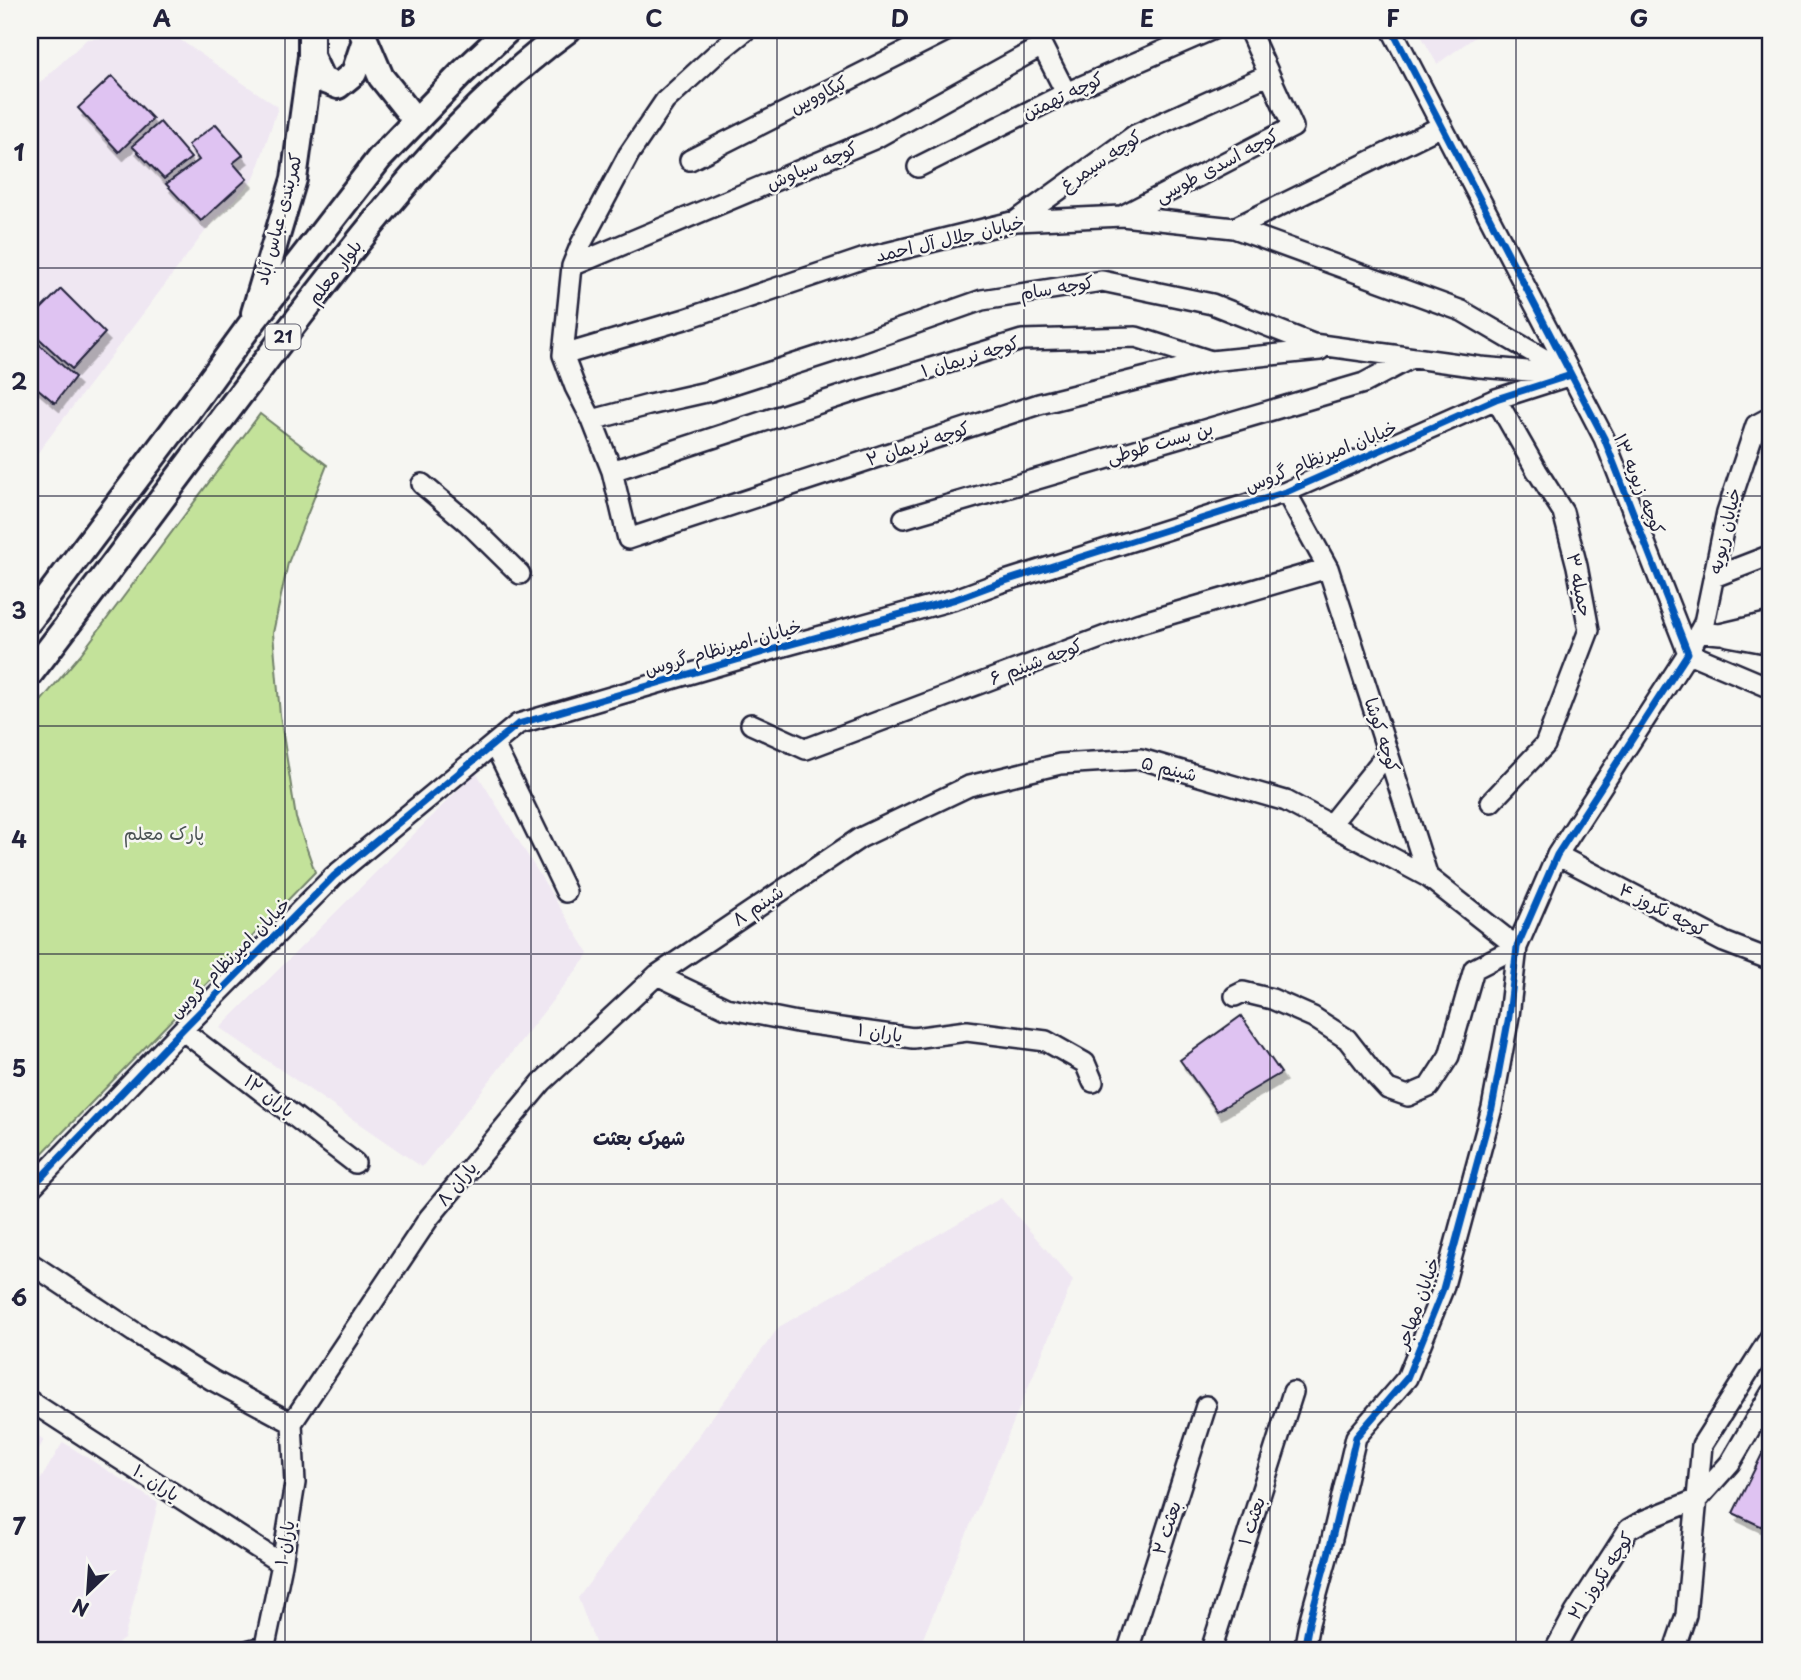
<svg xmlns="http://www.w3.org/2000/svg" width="1801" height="1680" font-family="'Playpen Sans','Playpen Sans Arabic',sans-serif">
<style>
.built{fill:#efe7f2}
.green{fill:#c3e29a;stroke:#72826a;stroke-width:2}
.building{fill:#dfc3f2;stroke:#22223b;stroke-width:2;filter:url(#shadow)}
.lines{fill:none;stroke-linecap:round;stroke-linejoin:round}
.minor-casing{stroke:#22223b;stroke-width:24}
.major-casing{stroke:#22223b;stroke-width:30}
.minor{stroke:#f6f6f2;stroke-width:19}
.major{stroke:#f6f6f2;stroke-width:24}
.cycleway-casing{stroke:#f6f6f2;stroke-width:11}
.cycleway{stroke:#0057b8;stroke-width:7}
.grid{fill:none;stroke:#22223b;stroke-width:2;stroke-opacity:0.55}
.labels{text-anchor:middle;stroke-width:5;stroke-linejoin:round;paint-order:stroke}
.shield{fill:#f6f6f2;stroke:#626272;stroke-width:2}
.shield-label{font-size:16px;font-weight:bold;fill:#22223b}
.street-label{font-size:18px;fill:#22223b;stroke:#f6f6f2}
.park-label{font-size:18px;fill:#4a5253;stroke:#f6f6f2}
.neighbourhood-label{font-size:19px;font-weight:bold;fill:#22223b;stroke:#f6f6f2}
.neatline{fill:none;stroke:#22223b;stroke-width:2.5}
.grid-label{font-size:23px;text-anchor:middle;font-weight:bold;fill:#22223b}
</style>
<defs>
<filter id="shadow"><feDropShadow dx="4.5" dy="8" stdDeviation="0" flood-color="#0004"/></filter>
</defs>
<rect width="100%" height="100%" fill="#f6f6f2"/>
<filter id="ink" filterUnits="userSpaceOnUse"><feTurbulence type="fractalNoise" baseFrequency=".0143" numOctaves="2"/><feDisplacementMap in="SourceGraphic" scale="14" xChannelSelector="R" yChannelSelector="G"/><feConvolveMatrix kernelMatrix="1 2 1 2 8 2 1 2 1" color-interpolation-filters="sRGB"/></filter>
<g filter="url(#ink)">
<path class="built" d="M1418 30H1485L1437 64Z
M173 35 278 107 254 179 210 225 30 463V92L87 39Z
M476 772 589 954 422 1167 220 1028Z
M1001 1198 1073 1280 918 1650H598L578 1598 779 1327Z
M30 1430 44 1440 30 1464Z
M63 1442 158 1503 124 1639 108 1650H30V1497Z"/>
<path class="green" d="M260 414 327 465 288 563 273 633 280 715 296 818 315 872 30 1166V714L80 655Z"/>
<path class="building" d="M112 76 153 119 119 152 78 108Z
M160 122 191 158 164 179 132 146Z
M216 124 243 155 233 163 247 179 201 221 166 184 199 160 188 145Z
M61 289 105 333 72 369 30 330V320Z
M30 336 75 377 55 403 30 382Z
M1241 1016 1281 1073 1217 1111 1180 1060Z
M1769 1440 1771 1443V1525L1767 1529 1733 1513Z"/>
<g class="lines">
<defs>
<path id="minor" d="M746 30 715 55 665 101 629 154 581 244 572 266 563 355 575 387 592 420 612 471 628 539 1039 404 1211 361
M1034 30 1066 93
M690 160 948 30
M918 167 1066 93 1211 30
M1122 216 1293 127 1249 30
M1016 221 1135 135 1268 75
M1234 228 1442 126
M572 266 874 139 1042 46
M563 355 685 319 862 259 1016 221 1122 216 1234 228 1462 311 1570 374
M1771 417 1756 425 1727 512 1704 623 1688 653 1771 688
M592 420 649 405 711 391 860 343 982 300 1102 281 1212 304 1313 344 1480 367 1563 374
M612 471 853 392 1022 340 1136 337 1211 361 1320 350
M422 484 467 522 520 574
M1286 492 1328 568 1428 877 1517 947
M904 518 1364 383 1411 358
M1714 577 1771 555
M1699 632 1720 634 1771 622
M1728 636 1771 644
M751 724 806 749 1140 623 1328 568
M494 744 566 892
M1491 802 1545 745 1589 630 1577 566 1563 512 1537 471 1496 399
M1330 825 1387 754
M1557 855 1724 942 1771 960
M657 975 726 1008 797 1022 913 1038 967 1031 1046 1041 1085 1063 1093 1082
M1235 996 1243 992 1272 999 1313 1017 1347 1039 1375 1075 1388 1089 1408 1096 1429 1087 1449 1056 1474 969 1517 947
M182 1030 355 1163
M30 1189 182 1030 334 876 518 724 781 647 956 599 999 583 1286 492 1496 399 1571 375
M30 1263 134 1332 212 1380 292 1423
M30 1401 282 1564
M292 1423 429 1218 542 1082 657 975 860 838 969 786 1060 764 1141 759 1286 801 1428 877
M250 1650 265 1646 282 1564 295 1483 292 1423
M1128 1650 1206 1406
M1211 1650 1293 1392
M1304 1650 1309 1623 1330 1547 1356 1437 1407 1378 1443 1289 1492 1108 1509 1016 1517 947 1557 855 1688 653 1604 438 1392 30
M1555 1650 1575 1613 1629 1529 1645 1520 1698 1499 1730 1463 1771 1393
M1674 1650 1686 1615 1702 1445 1771 1336"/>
<path id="major" d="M361 30 381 77 416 121
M311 56 322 80 338 86 354 73 365 40
M254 313 294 179 311 56V30
M30 620 187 412 251 324 379 159 462 73 508 30
M30 674C126 550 217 422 314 298 389 201 468 103 568 30"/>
</defs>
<use href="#minor" class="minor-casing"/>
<use href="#major" class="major-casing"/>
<use href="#minor" class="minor"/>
<use href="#major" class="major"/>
<defs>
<path id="cycleway" d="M30 1189 182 1030 334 876 518 724 781 647 956 599 999 583 1286 492 1496 399 1571 375
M1304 1650 1309 1623 1330 1547 1356 1437 1407 1378 1443 1289 1492 1108 1509 1016 1517 947 1557 855 1688 653 1604 438 1392 30"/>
</defs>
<use href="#cycleway" class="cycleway-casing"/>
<use href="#cycleway" class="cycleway"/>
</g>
</g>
<path class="grid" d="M285 30V1650M531 30V1650M777 30V1650M1024 30V1650M1270 30V1650M1516 30V1650M30 268H1771M30 496H1771M30 726H1771M30 954H1771M30 1184H1771M30 1412H1771"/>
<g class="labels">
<rect class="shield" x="265.5" y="324.5" width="35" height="25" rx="5"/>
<g class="shield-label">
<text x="283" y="343">21</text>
</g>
<g class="street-label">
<text transform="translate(819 95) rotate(-27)" y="6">کیکاووس</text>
<text transform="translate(1063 96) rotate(-25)" y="6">کوچه تهمتن</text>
<text transform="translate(1101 161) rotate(-34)" y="6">کوچه سیمرغ</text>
<text transform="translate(812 166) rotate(-23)" y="6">کوچه سیاوش</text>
<text transform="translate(1217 166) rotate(-28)" y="6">کوچه اسدی طوسی</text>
<text transform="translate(279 219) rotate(-75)" y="6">کمربندی عباس آباد</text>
<text transform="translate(950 239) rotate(-13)" y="6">خیابان جلال آل احمد</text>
<text transform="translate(335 272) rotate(-52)" y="6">بلوار معلم</text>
<text transform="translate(1057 288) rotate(-9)" y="6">کوچه سام</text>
<text transform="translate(970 357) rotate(-17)" y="6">کوچه نریمان ۱</text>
<text transform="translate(1160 443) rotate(-16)" y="6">بن بست طوطی</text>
<text transform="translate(918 444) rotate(-18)" y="6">کوچه نریمان ۲</text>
<text transform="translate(1321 457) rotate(-22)" y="6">خیابان امیرنظام گروس</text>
<text transform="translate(1639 484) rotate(68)" y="6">کوچه زیویه ۱۳</text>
<text transform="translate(1725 531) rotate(-77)" y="6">خیابان زیویه</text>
<text transform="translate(1579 585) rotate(78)" y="6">جمیله ۳</text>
<text transform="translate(723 648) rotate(-16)" y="6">خیابان امیرنظام گروس</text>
<text transform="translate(1036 662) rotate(-21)" y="6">کوچه شبنم ۶</text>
<text transform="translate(1382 735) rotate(72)" y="6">کوچه کوشا</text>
<text transform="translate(1169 769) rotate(14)" y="6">شبنم ۵</text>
<text transform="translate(758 906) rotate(-34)" y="6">شبنم ۸</text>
<text transform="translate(1663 910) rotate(27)" y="6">کوچه نکروز ۴</text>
<text transform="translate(230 958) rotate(-45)" y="6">خیابان امیرنظام گروس</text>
<text transform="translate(880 1033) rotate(8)" y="6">یاران ۱</text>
<text transform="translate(269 1096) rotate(37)" y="6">باران ۱۲</text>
<text transform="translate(457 1184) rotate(-50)" y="6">یاران ۸</text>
<text transform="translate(1418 1303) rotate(-70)" y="6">خیابان مهاجر</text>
<text transform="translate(156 1483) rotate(33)" y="6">یاران ۱۰</text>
<text transform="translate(1252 1521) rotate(-72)" y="6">بعثت ۱</text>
<text transform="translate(1167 1528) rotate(-72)" y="6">بعثت ۲</text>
<text transform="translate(285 1543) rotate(-80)" y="6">یاران ۱</text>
<text transform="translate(1601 1576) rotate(-56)" y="6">کوچه نکروز ۲۱</text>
</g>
<g class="park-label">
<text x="164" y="840">پارک معلم</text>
</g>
<g class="neighbourhood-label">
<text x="639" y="1145">شهرک بعثت</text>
</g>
</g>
<rect width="1801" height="1680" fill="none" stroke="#f6f6f2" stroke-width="77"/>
<g transform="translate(88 1592) rotate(205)" stroke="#f6f6f2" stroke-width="5" paint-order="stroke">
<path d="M0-5L12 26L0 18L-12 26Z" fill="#22223b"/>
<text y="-10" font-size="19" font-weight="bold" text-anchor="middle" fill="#22223b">N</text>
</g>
<rect x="38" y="38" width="1724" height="1604" class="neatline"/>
<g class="grid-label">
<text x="162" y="27">A</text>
<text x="408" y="27">B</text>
<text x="654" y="27">C</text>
<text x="900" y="27">D</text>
<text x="1147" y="27">E</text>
<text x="1393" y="27">F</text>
<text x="1639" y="27">G</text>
<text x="19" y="161">1</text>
<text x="19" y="390">2</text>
<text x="19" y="619">3</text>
<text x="19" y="848">4</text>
<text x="19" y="1077">5</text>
<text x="19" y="1306">6</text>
<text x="19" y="1535">7</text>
</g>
</svg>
